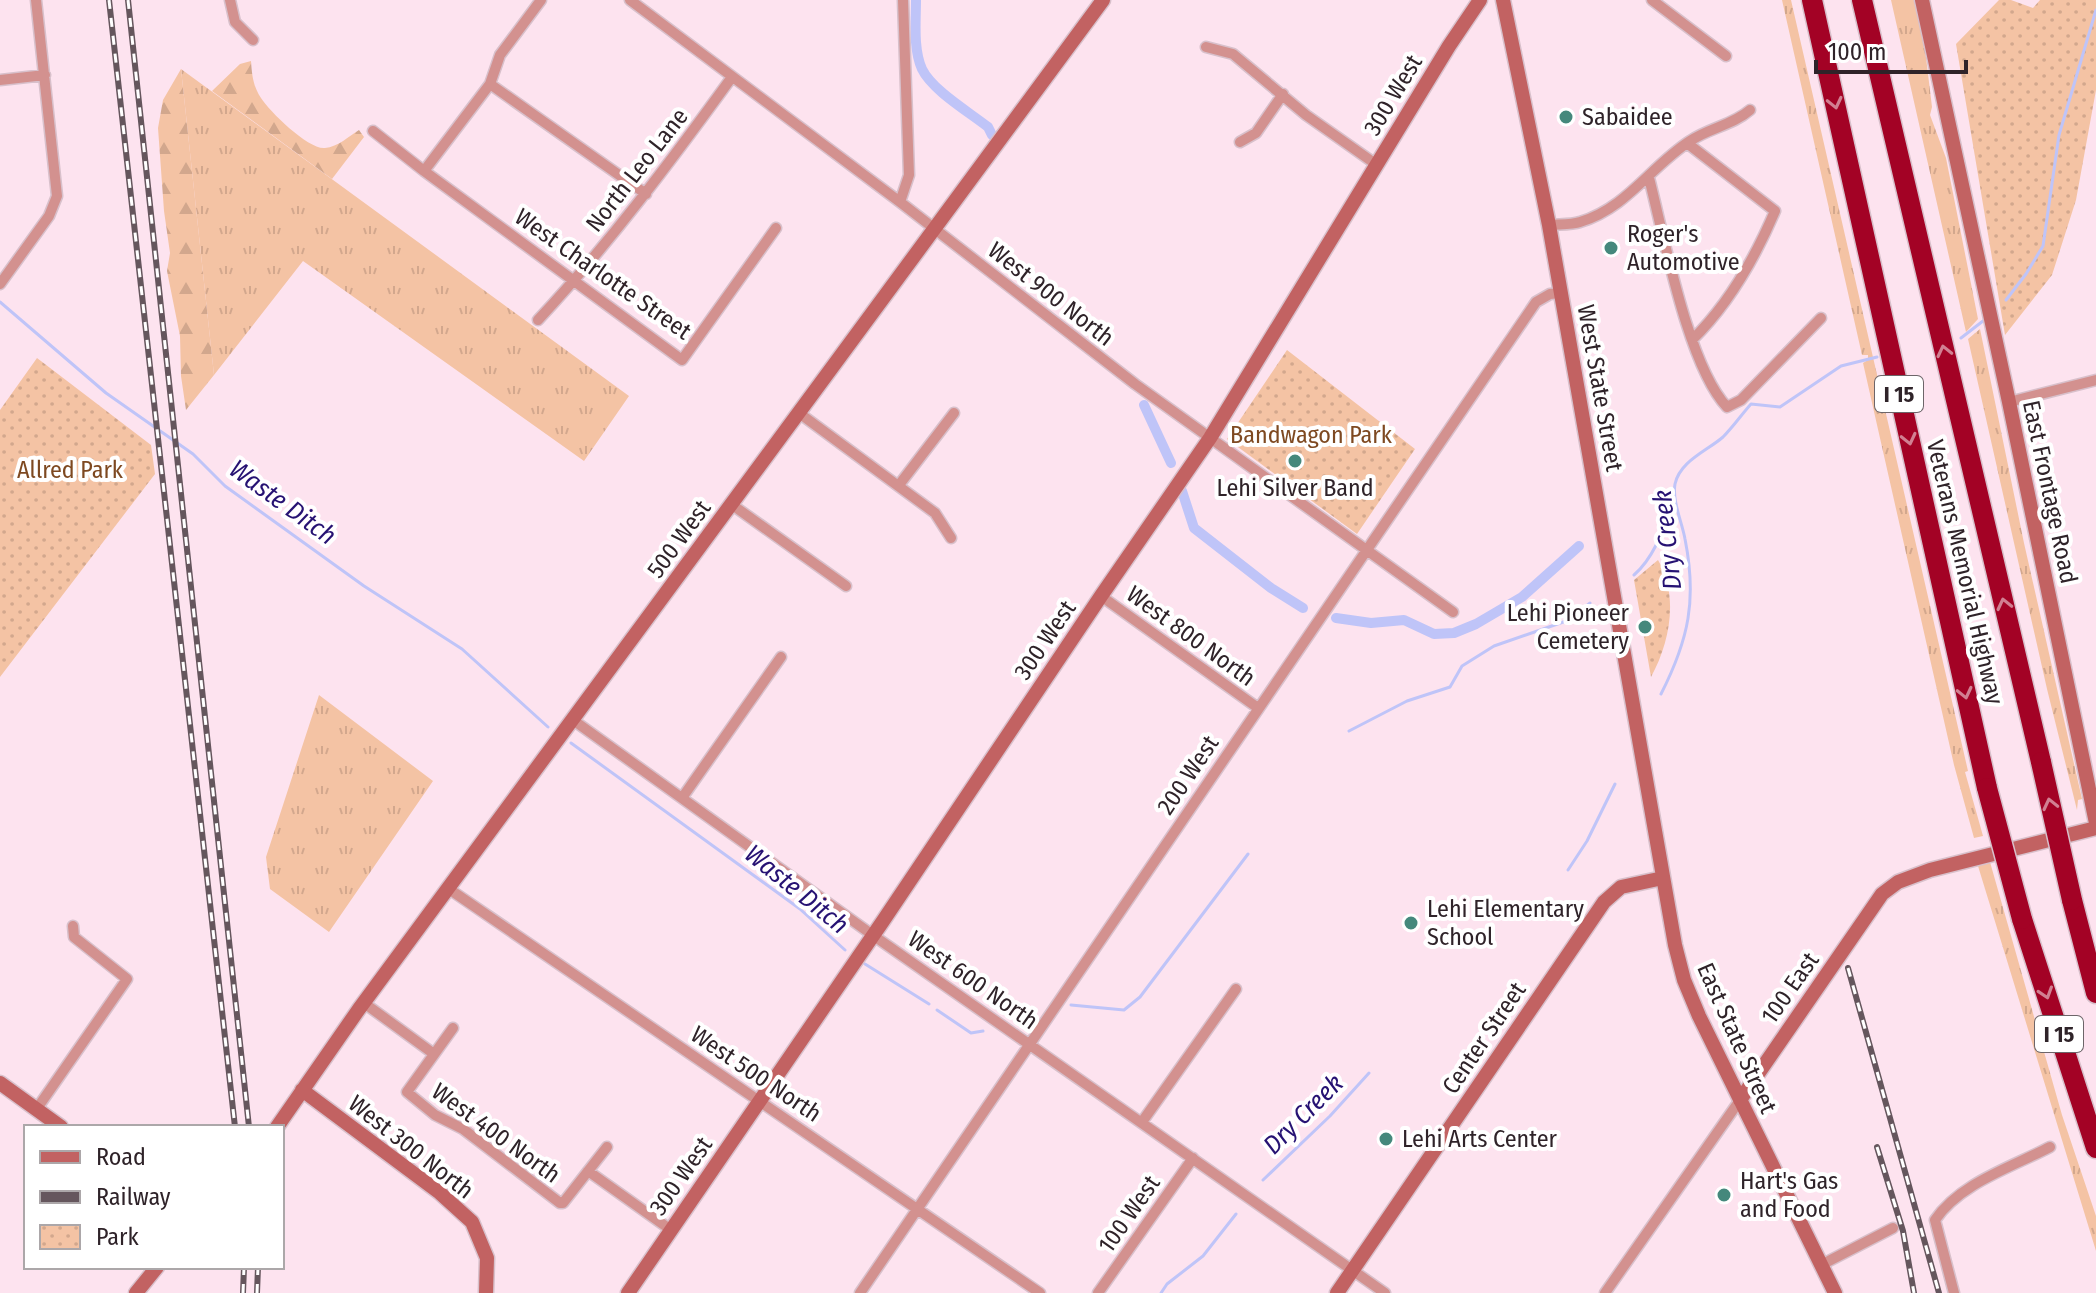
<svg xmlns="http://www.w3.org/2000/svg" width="2096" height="1293" font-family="'Fira Sans Condensed',sans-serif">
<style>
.grass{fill:url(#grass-tufts)}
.forest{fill:url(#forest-firs)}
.park{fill:url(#park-dots)}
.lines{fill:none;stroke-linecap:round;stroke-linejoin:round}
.stream{stroke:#bfc4f8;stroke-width:3}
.canal{stroke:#bfc4f8;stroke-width:10}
.street-casing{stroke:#d8c0cb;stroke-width:13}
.secondary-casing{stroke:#d8c0cb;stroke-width:17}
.highway-casing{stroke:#d8c0cb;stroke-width:23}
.street{stroke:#d3918f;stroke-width:10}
.secondary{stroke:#c26262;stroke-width:14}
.highway{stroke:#a30225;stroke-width:20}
.rail-casing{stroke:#65565d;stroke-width:6}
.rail{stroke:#fff;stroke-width:3;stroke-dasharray:9;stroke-linecap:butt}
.highway-bridge-casing{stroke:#d8c0cb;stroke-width:23;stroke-linecap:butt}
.highway-bridge{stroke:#a30225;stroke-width:20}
.oneway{stroke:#d18092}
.poi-dot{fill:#45887c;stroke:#fff;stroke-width:3}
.labels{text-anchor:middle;stroke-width:8;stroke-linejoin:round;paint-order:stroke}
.shield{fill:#fff;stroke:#6d6569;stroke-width:2}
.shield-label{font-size:22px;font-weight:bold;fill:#2f2329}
.street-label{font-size:24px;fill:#2f2329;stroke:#fff}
.poi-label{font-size:24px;fill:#2f2329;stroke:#fff;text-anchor:start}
.park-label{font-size:24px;fill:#7e4921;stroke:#fff}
.water-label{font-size:26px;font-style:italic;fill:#261273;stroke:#fff}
</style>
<defs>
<pattern id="grass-tufts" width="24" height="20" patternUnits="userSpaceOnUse" patternTransform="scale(2)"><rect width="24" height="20" fill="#f4c3a4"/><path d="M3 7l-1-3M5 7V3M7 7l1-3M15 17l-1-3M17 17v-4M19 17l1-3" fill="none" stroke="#d2a78d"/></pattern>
<pattern id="forest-firs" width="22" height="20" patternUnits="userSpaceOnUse" patternTransform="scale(2)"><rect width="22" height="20" fill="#f4c3a4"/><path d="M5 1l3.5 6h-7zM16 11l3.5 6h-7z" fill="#d2a78d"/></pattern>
<pattern id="park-dots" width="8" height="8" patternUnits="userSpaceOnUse" patternTransform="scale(2)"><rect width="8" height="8" fill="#f4c3a4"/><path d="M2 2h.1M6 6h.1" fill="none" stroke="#d2a78d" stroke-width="1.8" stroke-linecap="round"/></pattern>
</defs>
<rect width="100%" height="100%" fill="#fde3ef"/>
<path class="grass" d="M1782 0H1791L1968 771 1965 772 1983 836 1974 838 1954 765 1863 363 1868 360V355H1862Z
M1891 0H1914L1924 41 1932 107 1930 115 1946 158 1978 319 1966 332Z
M181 69 629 396 584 461 303 261 214 375Z
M1980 329 2024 543 2082 799 2078 800 2077 810 2047 689 1968 339Z
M319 695 433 781 329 932 270 889 266 857Z
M1990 862 2062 1115 2096 1216V1251L1978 866Z"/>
<path class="forest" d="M251 61C252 75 253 86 261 98 270 112 309 150 325 148 338 147 349 136 359 130L364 137 332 179 212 91 240 64Z
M181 69 214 375 186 410 181 376 180 336 167 271 170 253 164 211 158 128 163 100Z"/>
<path class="park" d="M1999 0H2011L2033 8 2040 0H2096V90L2076 200 2052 275 2005 335 1956 44Z
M1287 350 1415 449 1357 534 1227 439Z
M37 358 151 445 155 474 0 677V410Z
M1658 560C1679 595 1670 643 1651 677L1634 580Z"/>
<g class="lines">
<path class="stream" d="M2006 300 2026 274 2043 246 2059 135 2096 10
M0 302 106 393 193 454 225 486 364 586 462 649 548 727
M1961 338 1983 321
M1634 575C1656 556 1665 524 1675 498
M1661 694C1689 639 1697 599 1685 539 1682 522 1672 501 1675 484 1680 461 1707 451 1723 437 1733 427 1742 414 1751 404L1780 407 1841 366 1877 357
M1349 731 1407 701 1450 687 1462 666 1494 646 1569 620 1590 603
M571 743 800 909 845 950
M1568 870 1587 841 1615 784
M865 964 929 1004
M1071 1005 1124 1010 1140 997 1248 854
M937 1010 971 1033 983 1031
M1263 1180 1330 1116 1369 1073
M1161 1293 1167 1284 1203 1256 1236 1214"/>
<path class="canal" d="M916 0C916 21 913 49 922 69 932 90 969 112 988 127L992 135
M1144 405 1171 463
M1182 491 1194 528 1271 588 1303 608
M1336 618 1371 623 1404 620 1434 634 1454 633 1476 624 1522 597 1579 546"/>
<defs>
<path id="street" d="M230 0 235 22 253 40
M630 0 900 202 1135 384 1453 612
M1652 0 1726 56
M1206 47 1233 54 1306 115 1377 165
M0 80 45 75
M490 84 646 194
M373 131 424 171 682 360 776 228
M1240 142 1256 133 1283 94
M1687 143 1775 211C1755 258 1729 304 1692 340
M424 171 490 84 500 55 541 0
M1649 178C1664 236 1688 366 1727 407L1741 400 1821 318
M900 202 909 175 903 0
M1549 225C1559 224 1571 225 1580 222 1627 208 1651 166 1690 141 1709 128 1733 125 1750 110
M0 284 49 216 57 196 36 0
M538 320C609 244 671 161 732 77
M2009 402 2096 380
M799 413 935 513 951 538
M899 485 954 413
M731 504 846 586
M1101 596 1258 708
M573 720 874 936 1385 1293
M682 798 781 657
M449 889 1040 1293
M364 1003 434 1054
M453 1028 407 1092 435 1115 463 1129 560 1203H563L607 1147
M36 1110 127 979 74 937 73 926
M1142 1122 1236 989
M588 1171 671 1230
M1821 1265 1893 1228
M860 1293 1536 302 1550 294 1561 293
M1098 1293 1193 1158
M1605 1293 1740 1100
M1954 1293 1935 1220C1960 1183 2012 1167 2050 1147"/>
<path id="secondary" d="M1503 0 1549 225 1675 945 1684 980 1699 1016 1835 1293
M1922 0 2009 402 2096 823
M0 1083 61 1127
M302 1090 440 1193 472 1222 487 1258 486 1293
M1740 1100 1882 894 1898 882 1930 870 2096 828
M277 1127 359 1009 1103 0
M136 1293 157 1267
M628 1293 883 921 1101 596 1210 438 1449 46 1480 0
M1337 1293 1604 902 1621 887 1663 878"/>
<path id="highway" d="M1812 0 1987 788
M1862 0 2041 762
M2072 900 2096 993
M2022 919 2096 1148"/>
</defs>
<use href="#street" class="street-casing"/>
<use href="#secondary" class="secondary-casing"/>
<use href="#highway" class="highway-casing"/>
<use href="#street" class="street"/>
<use href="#secondary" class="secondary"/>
<use href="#highway" class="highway"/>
<defs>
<path id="rail" d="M109 0 235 1127
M128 0 249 1127
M1848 968 1939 1293
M1877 1147 1903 1231 1914 1293
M243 1293 244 1267
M257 1293 258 1267"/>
</defs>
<use href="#rail" class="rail-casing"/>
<use href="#rail" class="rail"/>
<defs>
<path id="highway-bridge" d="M2041 762 2072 900
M1987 788 2022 919"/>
</defs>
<use href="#highway-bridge" class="highway-bridge-casing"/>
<use href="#highway-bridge" class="highway-bridge"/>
</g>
<defs><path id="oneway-chevron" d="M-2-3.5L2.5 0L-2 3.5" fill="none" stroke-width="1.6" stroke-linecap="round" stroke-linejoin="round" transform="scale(2)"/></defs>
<g class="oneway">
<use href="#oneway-chevron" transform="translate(1835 103) rotate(77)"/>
<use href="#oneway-chevron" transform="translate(1944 351) rotate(-103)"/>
<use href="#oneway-chevron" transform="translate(1909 439) rotate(77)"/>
<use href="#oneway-chevron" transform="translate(2004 604) rotate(-103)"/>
<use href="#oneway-chevron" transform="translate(1965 693) rotate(77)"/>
<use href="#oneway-chevron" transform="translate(2050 804) rotate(-103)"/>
<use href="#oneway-chevron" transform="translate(2046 993) rotate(72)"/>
</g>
<g class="poi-dot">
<circle cx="1566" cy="117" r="8"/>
<circle cx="1611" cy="248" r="8"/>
<circle cx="1295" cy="461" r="8"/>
<circle cx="1645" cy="627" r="8"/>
<circle cx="1411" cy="923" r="8"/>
<circle cx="1386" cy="1139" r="8"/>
<circle cx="1724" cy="1195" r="8"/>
</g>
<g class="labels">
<g class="shield">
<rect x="1875" y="376" width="48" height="36" rx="6"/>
<rect x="2035" y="1016" width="48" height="36" rx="6"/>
</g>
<g class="shield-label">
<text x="1899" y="402">I 15</text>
<text x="2059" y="1042">I 15</text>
</g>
<g class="street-label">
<text transform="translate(1393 95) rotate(-59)" y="8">300 West</text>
<text transform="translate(637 170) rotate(-52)" y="8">North Leo Lane</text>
<text transform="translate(603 274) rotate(35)" y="8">West Charlotte Street</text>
<text transform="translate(1051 294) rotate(38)" y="8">West 900 North</text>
<text transform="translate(1600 388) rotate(80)" y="8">West State Street</text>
<text transform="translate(2050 492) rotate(78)" y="8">East Frontage Road</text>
<text transform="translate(679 539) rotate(-54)" y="8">500 West</text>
<text transform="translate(1965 572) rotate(77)" y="8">Veterans Memorial Highway</text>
<text transform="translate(1191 636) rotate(36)" y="8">West 800 North</text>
<text transform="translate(1045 640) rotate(-56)" y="8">300 West</text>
<text transform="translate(1188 775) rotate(-56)" y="8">200 West</text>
<text transform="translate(973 980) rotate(35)" y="8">West 600 North</text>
<text transform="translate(1790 988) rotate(-55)" y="8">100 East</text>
<text transform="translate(1484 1038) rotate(-56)" y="8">Center Street</text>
<text transform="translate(1737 1038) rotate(66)" y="8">East State Street</text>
<text transform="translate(756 1074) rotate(34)" y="8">West 500 North</text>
<text transform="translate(496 1133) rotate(36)" y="8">West 400 North</text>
<text transform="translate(411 1147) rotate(38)" y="8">West 300 North</text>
<text transform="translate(681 1176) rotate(-55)" y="8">300 West</text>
<text transform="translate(1129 1214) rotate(-55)" y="8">100 West</text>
</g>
<g class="poi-label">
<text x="1582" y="125">Sabaidee</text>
<text x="1627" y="242">Roger's<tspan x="1627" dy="28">Automotive</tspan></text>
<text x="1295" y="496" text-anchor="middle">Lehi Silver Band</text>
<text x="1629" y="621" text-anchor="end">Lehi Pioneer<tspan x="1629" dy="28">Cemetery</tspan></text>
<text x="1427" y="917">Lehi Elementary<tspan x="1427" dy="28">School</tspan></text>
<text x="1402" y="1147">Lehi Arts Center</text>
<text x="1740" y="1189">Hart's Gas<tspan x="1740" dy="28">and Food</tspan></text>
</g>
<g class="park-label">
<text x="1311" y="443">Bandwagon Park</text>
<text x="70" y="478">Allred Park</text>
</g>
<g class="water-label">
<text transform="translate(283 502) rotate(36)" y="9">Waste Ditch</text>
<text transform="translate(1667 540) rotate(-96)" y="9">Dry Creek</text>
<text transform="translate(797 889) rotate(39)" y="9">Waste Ditch</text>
<text transform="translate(1303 1114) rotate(-45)" y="9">Dry Creek</text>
</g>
</g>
<rect x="24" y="1125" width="260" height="144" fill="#ffffff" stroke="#aca7a9" stroke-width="2"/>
<rect x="40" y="1151" width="40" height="12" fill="#c26262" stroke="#aca7a9" stroke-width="2"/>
<text x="96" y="1165" font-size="24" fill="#2f2329">Road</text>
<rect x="40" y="1191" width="40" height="12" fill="#65565d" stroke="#aca7a9" stroke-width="2"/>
<text x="96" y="1205" font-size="24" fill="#2f2329">Railway</text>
<rect x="40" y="1225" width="40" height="24" fill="url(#park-dots)" stroke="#aca7a9" stroke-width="2"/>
<text x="96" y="1245" font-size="24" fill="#2f2329">Park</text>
<path d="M1816 60v12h150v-12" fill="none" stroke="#2f2329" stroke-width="4"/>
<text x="1828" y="60" font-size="24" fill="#2f2329" stroke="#ffffff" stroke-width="6" paint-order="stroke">100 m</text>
</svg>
